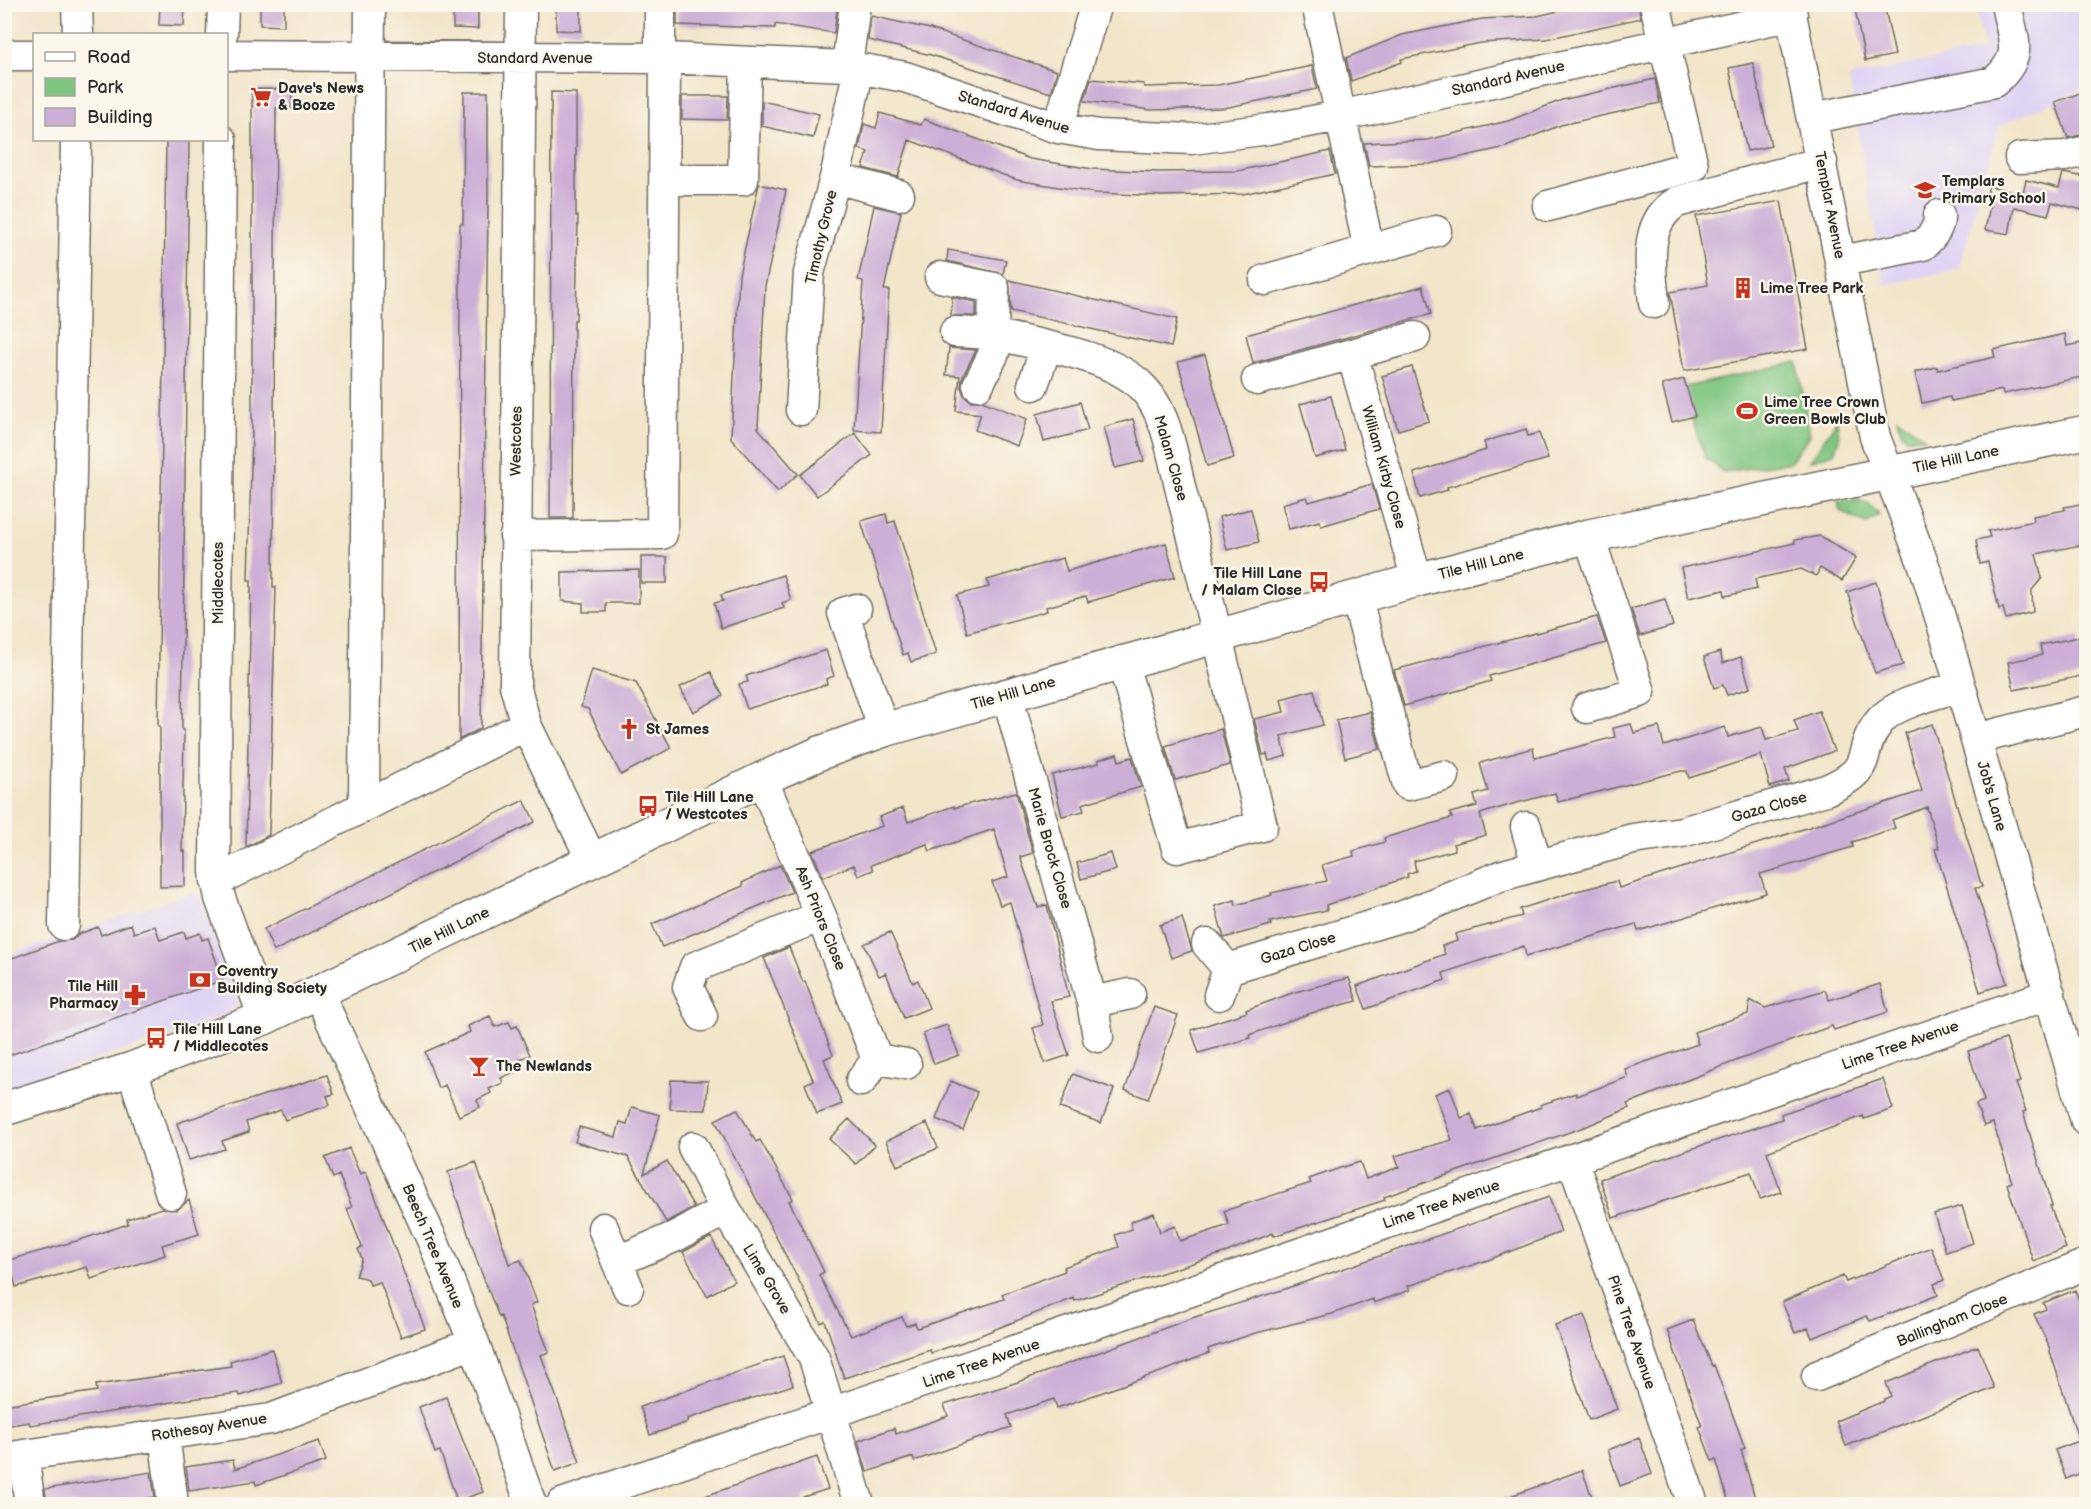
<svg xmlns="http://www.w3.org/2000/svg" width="2091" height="1509" font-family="'Balsamiq Sans',sans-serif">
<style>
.built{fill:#e0d4f4}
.green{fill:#80c681;stroke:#567856;stroke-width:1.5}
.building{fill:#ccafd7}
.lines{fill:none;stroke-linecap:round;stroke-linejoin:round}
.minor-casing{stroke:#716c62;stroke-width:33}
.major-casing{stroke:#716c62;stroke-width:36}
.minor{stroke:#fff;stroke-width:30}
.major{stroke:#fff;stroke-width:33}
.labels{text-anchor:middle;stroke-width:5;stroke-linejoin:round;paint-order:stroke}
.street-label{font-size:15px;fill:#2b2b2b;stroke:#fbf7ec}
.poi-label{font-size:15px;font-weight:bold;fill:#2b2b2b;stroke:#fbf7ec;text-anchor:start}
</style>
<rect width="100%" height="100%" fill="#fbf7ec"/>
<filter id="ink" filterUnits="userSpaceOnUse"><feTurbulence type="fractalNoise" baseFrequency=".0167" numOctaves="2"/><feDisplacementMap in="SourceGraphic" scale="12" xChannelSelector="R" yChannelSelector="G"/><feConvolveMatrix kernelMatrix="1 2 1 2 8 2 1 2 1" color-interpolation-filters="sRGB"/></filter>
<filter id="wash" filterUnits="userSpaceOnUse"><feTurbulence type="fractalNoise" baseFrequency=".008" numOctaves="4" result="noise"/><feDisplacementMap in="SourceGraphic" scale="24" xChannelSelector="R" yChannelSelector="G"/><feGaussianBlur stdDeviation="1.35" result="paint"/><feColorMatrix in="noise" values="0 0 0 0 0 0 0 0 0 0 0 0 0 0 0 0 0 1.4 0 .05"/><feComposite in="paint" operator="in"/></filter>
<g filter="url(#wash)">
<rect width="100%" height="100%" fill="#f2e5c9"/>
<path class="built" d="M1976 5H2086V87L1999 126 1959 269 1884 285 1849 77 1984 49Z
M194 892 202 900 239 1004 222 1016 173 1035 5 1089 4 956Z"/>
<path class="green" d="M1797 362 1810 435 1790 462 1723 472 1705 457 1681 388Z
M1898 418 1925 438H1907L1901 432Z
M1837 420 1839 439 1834 453 1810 461Z
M1857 500 1869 504 1879 515 1866 524 1840 511 1838 502Z"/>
<g id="blocks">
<path class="building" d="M160 4H185L184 26 159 25Z
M260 4H284V26L260 25Z
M453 4H478V29L453 28Z
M556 4H581V31L556 30Z
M677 4H806L837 10 834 33 775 24V28L677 25Z
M1590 4H1638L1641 18 1546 39 1481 43 1401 59 1402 62 1351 81 1346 58 1402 35 1482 19 1537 16Z
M1854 4H1884L1895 55 1865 61Z
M871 16 930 29 1057 71 1051 93 931 55 868 40Z
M1753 63 1771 146 1747 151 1729 68Z
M1312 66 1317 89 1224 108 1151 110 1084 101 1091 79 1144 84V87L1218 85Z
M1655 79 1660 103 1561 125 1506 147 1430 164 1369 166 1364 143 1427 140 1508 121 1562 100Z
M252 89H292V108H276L273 587H276L269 835 246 847 251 580H248L252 430Z
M464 92H488V204L481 728 459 740 460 224H463Z
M551 92 576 93V216H578L576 320H574L573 518H550Z
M2083 92 2086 103V134L2068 138 2055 102Z
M682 96H728L727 120 682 119Z
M762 101 819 114 813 138 762 126Z
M880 113 921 125 924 119 1030 159 1093 169 1158 172 1237 171 1330 151 1335 174 1243 194 1163 196 1095 193 1017 180 909 140 898 177 863 168 868 152 859 149 864 124 876 128Z
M166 140H189L182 730H184L182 851H185V886L160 887V726H158Z
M2063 173 2086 177V211L2052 202 2048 215 2014 207 2009 234 1985 230 1991 201 1985 200 1989 186 2023 193 2026 180 2059 188Z
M759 184 786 190 765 286 758 428 798 474 778 492 731 438 739 275Z
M1781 201 1808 349 1684 371 1670 292 1708 285 1696 216Z
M874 206 901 212 884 290H889L881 432 854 430 863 281 858 280Z
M948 250 1006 260 1003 274 947 261Z
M1009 280 1177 319 1171 347 1011 311Z
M1423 286 1431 314 1253 363 1246 335Z
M952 297 976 302V316H951Z
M2065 334 2067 346 2086 342V376L2003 394 2002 390 1951 401 1950 397 1922 403 1915 372 1937 367 1938 370 1995 357 1993 350Z
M949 348 976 350 962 378 961 387 964 395 971 401H982L1027 419 1017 446 975 430 981 414 956 411 960 376 946 375Z
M1205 355 1234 458 1207 466 1178 362Z
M1412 367 1429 421 1398 430 1382 376Z
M1684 379 1695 416 1672 422 1662 385Z
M1331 396 1345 450 1315 458 1300 404Z
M1080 402 1088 430 1044 442 1037 414Z
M1133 419 1144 461 1115 468 1104 427Z
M1526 429 1528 436 1539 433 1548 459 1447 487 1448 490 1420 498 1414 473 1486 450 1484 442Z
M855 433 872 455 817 496 800 475Z
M1372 484 1379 509 1321 526 1320 521 1289 529 1282 504 1307 497 1309 502Z
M2086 503V544L2036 554 2042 578 2032 590 2033 612 2006 619 2003 608 1999 609 1988 562 1980 564 1976 540 1990 537 1988 531 2034 521 2033 516 2065 510 2064 507Z
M1251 509 1259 542 1227 550 1219 517Z
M886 514 888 523 895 521 936 654 911 662 908 653 903 655 861 521Z
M1820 536 1856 558 1842 581 1820 568 1816 576 1801 569 1755 579 1757 589 1725 596 1724 590 1688 598 1681 568 1795 543 1794 540Z
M1166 543 1175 577 1088 602 1086 596 1046 607 1047 611 967 633 957 595 989 587 987 580 1063 558 1067 571Z
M641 557H667V583H641Z
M639 570V603H606V612H583V603L562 601V572Z
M783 575 791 600 782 603 784 608 721 628 714 603 723 601 721 595Z
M1876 582 1903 665 1875 673 1847 592Z
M1665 599 1673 626 1640 636 1631 609Z
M1597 617 1606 643 1489 676 1491 681 1404 706 1394 670Z
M2079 637 2080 647 2086 646V675L2014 690 2008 662 2042 655 2040 645Z
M826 650 834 676 826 679 827 684 747 709 739 684 748 682 746 676Z
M1720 652 1723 663 1741 657 1750 688 1727 695 1723 685 1714 688 1704 657Z
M592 670 636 683 671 748 621 775 588 709 581 707Z
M711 672 723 696 693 712 680 687Z
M1314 690 1323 725 1281 736 1286 756 1269 761 1267 754 1263 755 1254 719 1284 712 1281 699Z
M1819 711 1834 751 1785 769 1789 781 1770 787 1761 755 1689 778 1687 771H1681L1558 802 1555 793 1513 804 1480 814 1486 835 1453 844 1455 850 1414 861 1416 871 1407 874 1408 877 1326 905 1327 910 1270 922 1271 925 1224 938 1215 906 1235 900 1236 905 1272 895 1271 893 1327 881 1322 865 1354 856 1353 851 1385 842 1384 838 1452 818 1450 813 1477 806 1474 795 1488 791 1480 763 1533 748 1535 758 1615 737 1613 728 1631 724 1634 733 1659 727 1664 746 1725 727 1728 737 1762 727 1766 740 1798 731 1794 720Z
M1370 712 1380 749 1345 758 1336 720Z
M1932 724 1982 887 1975 888 2007 983 1980 992 1935 849 1939 848 1927 807 1892 820 1895 828 1852 842 1853 847 1760 874 1766 893 1638 931 1636 924 1526 956 1524 946 1443 973 1445 980 1366 1009 1357 986 1445 954 1442 946 1457 941 1455 934 1522 916 1520 909 1573 892 1617 881 1619 888 1922 791 1905 733Z
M1221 729 1230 765 1175 780 1165 746Z
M1117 754 1119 761 1132 757 1141 787 1082 804 1084 811 1062 816 1052 775 1099 763 1098 760Z
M1016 792 1033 853 1020 857 1038 907 1047 905 1069 997 1051 1001 1069 1055 1045 1063 1033 1028 1043 1025 1010 902 1000 905 992 882 1008 877 994 829 930 851 927 844 871 865 873 870 858 876 854 865 823 877 812 851 882 826 879 817 903 808 908 822 954 806V808Z
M524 800 535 822 274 951 264 929Z
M1111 853 1116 870 1081 879 1077 863Z
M780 865 792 892 662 947 652 924 743 886 742 883Z
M1182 918 1192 951 1171 958 1160 925Z
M131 924 134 933 155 926 160 940 184 932 186 938 200 933 202 940 208 938 223 980 4 1057V961L59 941 72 940 79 934 98 927 101 935Z
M890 932 913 983 918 980 929 1008 904 1018 886 973 879 976 864 944Z
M789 947 803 982 805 981 833 1055 824 1059 842 1104 817 1114 805 1084 813 1080 764 958Z
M1349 978 1357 1001 1308 1014 1249 1035 1250 1038 1199 1053 1191 1030 1247 1012 1246 1010 1295 992Z
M1880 984 1888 1012 1834 1030 1832 1026 1738 1060 1627 1104 1629 1108 1587 1126 1384 1197 1385 1200 1274 1236 1273 1233 1227 1252 1075 1301 1074 1298 963 1342 931 1353 930 1350 844 1378 825 1321 821 1323 715 1120 737 1109 756 1142 760 1140 793 1199 789 1201 824 1272 819 1275 851 1336 902 1317 906 1326 915 1323 917 1328 1004 1299 1002 1294 1065 1271 1064 1267 1119 1247 1115 1235 1132 1229 1130 1222 1154 1213 1160 1232 1175 1226 1180 1241 1229 1225 1224 1211 1311 1183 1309 1179 1343 1167 1360 1162 1366 1179 1399 1167 1395 1156 1452 1140 1435 1094 1450 1088 1461 1118 1471 1114 1477 1130 1541 1107 1540 1105 1576 1093 1577 1096 1628 1077 1625 1069 1698 1044 1694 1032 1748 1014 1750 1000 1765 1008 1825 990 1829 1000Z
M1154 1007 1178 1015 1148 1099 1125 1090Z
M490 1016 495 1027 509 1022 512 1028 517 1026 530 1055 520 1059 524 1068 501 1078 503 1083 489 1089 491 1093 477 1100 480 1107 459 1116 445 1085 438 1088 425 1052 470 1032 468 1026Z
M947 1025 959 1055 934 1064 923 1033Z
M2006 1039 2020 1082 2016 1083 2026 1111 2023 1112 2052 1206H2050L2066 1248 2033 1261 2007 1184 2012 1182 1993 1123 1984 1126 1976 1104 1984 1101 1968 1051Z
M1073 1074 1114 1089 1101 1123 1060 1108Z
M327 1075 334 1094 327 1096 330 1105 285 1120 281 1110 246 1122 249 1132 222 1141 225 1149 189 1160 177 1123Z
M1883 1079 1893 1109 1864 1119 1863 1116 1767 1152 1781 1192 1760 1199 1751 1172 1613 1218 1600 1179 1782 1119 1781 1114Z
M671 1080 708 1081 706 1110 670 1109Z
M951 1081 977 1092 963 1130 936 1119Z
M632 1107 660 1115 644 1174 667 1161 694 1207 666 1222 628 1157 575 1142 579 1127 616 1137 620 1122 627 1124Z
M849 1119 875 1145 856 1164 829 1139Z
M927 1123 938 1148 897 1166 886 1141Z
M349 1148 360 1174 366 1172 425 1329 401 1337 380 1282 370 1285 368 1279 356 1276 362 1259 358 1249 362 1247 347 1209 352 1207 339 1175 333 1178 325 1158Z
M476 1162 509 1264 521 1260 537 1302 531 1305 549 1352 541 1355 580 1462 555 1471 501 1316 499 1317 478 1264 448 1172Z
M1549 1197 1561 1232 1488 1260 1408 1286 1410 1290 1374 1303 1373 1299 1332 1314 1252 1334 1208 1349 1209 1353 1169 1369 1057 1408 1054 1399 1027 1408 1007 1415 1011 1427 914 1461 913 1457 867 1472 858 1441 894 1428 896 1434 948 1416 944 1405 1018 1382 1195 1317 1282 1290Z
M189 1200 199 1234 162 1245 165 1255 91 1279 87 1267 16 1287 9 1260 80 1240 128 1224 127 1219 162 1208 177 1210Z
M1962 1206 1973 1243 1946 1252 1934 1214Z
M711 1237 734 1281 707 1296 683 1252Z
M1931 1247 1944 1280 1934 1284 1938 1295 1870 1321 1867 1316 1812 1338 1808 1328 1795 1333 1782 1302 1843 1276 1846 1282Z
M2075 1290 2086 1319V1471L2066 1479 2055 1450 2079 1441 2047 1342 2034 1314 2046 1309 2043 1303Z
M1584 1315 1617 1409 1589 1420 1555 1325Z
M1693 1320 1712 1366 1714 1365 1745 1448 1741 1450 1755 1498 1729 1504 1716 1459 1712 1461 1699 1427 1702 1426 1667 1330Z
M1978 1346 1994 1388 1846 1446 1836 1421 1884 1401V1399L1891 1396 1886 1383Z
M272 1349 282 1383 240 1396 239 1393 191 1399 30 1425 29 1422 4 1426V1405L97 1391 96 1385 231 1366 230 1361Z
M783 1356 793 1385 687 1419 688 1422 650 1435 640 1407Z
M446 1397 483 1492 457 1501 440 1451 435 1453 419 1407Z
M1639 1438 1652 1474 1620 1486 1608 1450Z
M319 1441 326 1461 256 1485 255 1481 189 1491 186 1467 233 1460 235 1469Z
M817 1457 828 1489 803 1497 805 1504H689L688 1502Z
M1582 1470 1592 1497 1570 1504H1497V1501Z
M151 1472 155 1497 109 1504H47L45 1489Z"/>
</g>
</g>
<g filter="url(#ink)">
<use href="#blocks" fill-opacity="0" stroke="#716c62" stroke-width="1.5"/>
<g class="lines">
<defs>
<path id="minor" d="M77 4 78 34
M521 4 515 685 526 725 592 860
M1317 4 1369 250
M1789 4 1875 437 1926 571 1950 650 2086 1121
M222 34 223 4
M4 55H34
M226 55 665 58 847 66 905 77 1058 128 1099 135 1192 139 1269 129 1340 116 1792 15
M660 58V4
M847 66 855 4
M1813 118 1994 82C2025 55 2013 41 2006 4
M1058 128 1096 4
M221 140 215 872 220 898 264 1018
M2020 158 2065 156 2086 151
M835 178 899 195
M666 180H743L746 62
M1548 206 1693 166 1655 4
M1841 261 1923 245C1932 237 1940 227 1939 215
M940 277 994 288 993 334C1036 345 1109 354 1141 386 1168 412 1173 460 1182 495 1211 605 1235 716 1262 826L1177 848 1122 661
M1265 280 1436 231
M1654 303C1651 268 1642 223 1677 202L1822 162
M955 332 993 334 994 353 978 385
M1352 354 1415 337
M1257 380 1352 354 1417 580
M1033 385 1046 348
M801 410 809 273 835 178 859 68
M515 536 662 534 665 58
M1356 597 1408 785 1444 776
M856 609 843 613 884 730
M1007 694 1092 1002 1098 1037
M1587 708 1640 692 1589 536
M1976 739 2086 711
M762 779 821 916 877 1059
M364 804 370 4
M1526 827 1537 865
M216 881 526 725
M64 925 76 140
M1207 944 1228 969 1219 995
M1228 969 1403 916 1500 876 1633 839 1682 832 1826 790C1880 767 1853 754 1880 721 1894 703 1938 694 1960 686
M319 994 435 1246 474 1343 531 1504
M1092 1002 1130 994
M702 1016 688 987 695 967 821 916
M132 1069 171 1194
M861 1081 877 1059 906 1064
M693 1147 726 1210 814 1358 859 1504
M1572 1159 1693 1504
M603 1228 628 1288
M618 1261 674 1237 726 1210
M1817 1376 2086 1264
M164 1435 173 1504
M23 1455 30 1504
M4 1458 271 1419 474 1343
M562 1504 1214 1283 2050 994"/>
<path id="major" d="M4 1109 132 1069 264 1018 762 779 820 753 884 730 1417 580 1589 536 2086 432"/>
</defs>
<use href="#minor" class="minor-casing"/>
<use href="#major" class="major-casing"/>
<use href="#minor" class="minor"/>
<use href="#major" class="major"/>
</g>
</g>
<defs>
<symbol id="supermarket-bare" viewBox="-9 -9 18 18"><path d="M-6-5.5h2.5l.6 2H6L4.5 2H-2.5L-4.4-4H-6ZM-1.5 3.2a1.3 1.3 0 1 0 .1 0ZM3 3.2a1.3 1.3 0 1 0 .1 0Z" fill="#c8321e" stroke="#fbf7ec" stroke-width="2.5" paint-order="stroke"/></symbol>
<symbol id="school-bare" viewBox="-9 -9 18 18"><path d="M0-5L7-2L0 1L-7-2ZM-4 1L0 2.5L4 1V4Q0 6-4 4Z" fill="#c8321e" stroke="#fbf7ec" stroke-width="2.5" paint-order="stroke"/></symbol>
<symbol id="building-bare" viewBox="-9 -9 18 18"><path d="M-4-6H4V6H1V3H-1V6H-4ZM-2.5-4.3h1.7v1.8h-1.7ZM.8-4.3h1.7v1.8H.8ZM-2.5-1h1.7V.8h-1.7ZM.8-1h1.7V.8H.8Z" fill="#c8321e" stroke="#fbf7ec" stroke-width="2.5" paint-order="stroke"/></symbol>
<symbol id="stadium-bare" viewBox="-9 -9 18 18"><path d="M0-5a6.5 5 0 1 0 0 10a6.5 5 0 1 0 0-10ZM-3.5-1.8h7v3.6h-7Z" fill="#c8321e" stroke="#fbf7ec" stroke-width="2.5" paint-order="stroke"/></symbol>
<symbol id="bus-bare" viewBox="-9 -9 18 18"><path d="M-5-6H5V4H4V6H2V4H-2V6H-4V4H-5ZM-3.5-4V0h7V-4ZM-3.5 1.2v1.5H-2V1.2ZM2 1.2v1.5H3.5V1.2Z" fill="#c8321e" stroke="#fbf7ec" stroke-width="2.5" paint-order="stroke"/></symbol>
<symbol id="church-bare" viewBox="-9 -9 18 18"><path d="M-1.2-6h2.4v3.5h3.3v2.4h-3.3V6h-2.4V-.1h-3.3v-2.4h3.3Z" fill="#c8321e" stroke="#fbf7ec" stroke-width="2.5" paint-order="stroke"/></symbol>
<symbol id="bank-bare" viewBox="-9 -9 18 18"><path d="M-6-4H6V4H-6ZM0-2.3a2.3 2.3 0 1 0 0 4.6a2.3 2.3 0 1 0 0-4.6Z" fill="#c8321e" stroke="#fbf7ec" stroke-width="2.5" paint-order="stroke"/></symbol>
<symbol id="pharmacy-bare" viewBox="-9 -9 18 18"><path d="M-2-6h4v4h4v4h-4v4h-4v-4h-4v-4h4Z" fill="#c8321e" stroke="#fbf7ec" stroke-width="2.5" paint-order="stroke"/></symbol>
<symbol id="bar-bare" viewBox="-9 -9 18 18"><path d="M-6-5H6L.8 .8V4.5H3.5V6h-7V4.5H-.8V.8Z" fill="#c8321e" stroke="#fbf7ec" stroke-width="2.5" paint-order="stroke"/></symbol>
</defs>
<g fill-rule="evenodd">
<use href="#supermarket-bare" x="246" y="82" width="30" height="30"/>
<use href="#school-bare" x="1910" y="175" width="30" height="30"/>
<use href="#building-bare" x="1728" y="273" width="30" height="30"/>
<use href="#stadium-bare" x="1732" y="396" width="30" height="30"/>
<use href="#bus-bare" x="1304" y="567" width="30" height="30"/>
<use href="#church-bare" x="614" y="714" width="30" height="30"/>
<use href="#bus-bare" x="633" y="791" width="30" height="30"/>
<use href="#bank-bare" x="185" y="965" width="30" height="30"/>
<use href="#pharmacy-bare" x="120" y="980" width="30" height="30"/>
<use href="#bus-bare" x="141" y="1023" width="30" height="30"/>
<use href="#bar-bare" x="464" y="1051" width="30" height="30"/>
</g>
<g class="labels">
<g class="street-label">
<text x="535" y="63">Standard Avenue</text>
<text transform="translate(1508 78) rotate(-13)" y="5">Standard Avenue</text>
<text transform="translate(1014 112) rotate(17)" y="5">Standard Avenue</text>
<text transform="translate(1830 205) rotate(79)" y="5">Templar Avenue</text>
<text transform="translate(821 237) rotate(-77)" y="5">Timothy Grove</text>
<text transform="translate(516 441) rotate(-89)" y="5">Westcotes</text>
<text transform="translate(1171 458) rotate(74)" y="5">Malam Close</text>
<text transform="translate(1956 459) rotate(-12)" y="5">Tile Hill Lane</text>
<text transform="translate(1384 467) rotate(74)" y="5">William Kirby Close</text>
<text transform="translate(1481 564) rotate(-14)" y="5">Tile Hill Lane</text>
<text transform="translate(218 583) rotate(-90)" y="5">Middlecotes</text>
<text transform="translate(1013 693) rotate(-16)" y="5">Tile Hill Lane</text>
<text transform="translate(1992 796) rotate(74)" y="5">Job's Lane</text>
<text transform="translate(1769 807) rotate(-16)" y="5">Gaza Close</text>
<text transform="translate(1050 848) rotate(74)" y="5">Marie Brock Close</text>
<text transform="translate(821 918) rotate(68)" y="5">Ash Priors Close</text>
<text transform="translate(449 930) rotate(-26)" y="5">Tile Hill Lane</text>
<text transform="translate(1298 948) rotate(-17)" y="5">Gaza Close</text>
<text transform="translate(1900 1045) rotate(-19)" y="5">Lime Tree Avenue</text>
<text transform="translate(1441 1204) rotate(-19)" y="5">Lime Tree Avenue</text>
<text transform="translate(433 1246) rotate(67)" y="5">Beech Tree Avenue</text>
<text transform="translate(767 1279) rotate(59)" y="5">Lime Grove</text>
<text transform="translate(1952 1320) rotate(-22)" y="5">Ballingham Close</text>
<text transform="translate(1632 1332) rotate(71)" y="5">Pine Tree Avenue</text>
<text transform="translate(981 1363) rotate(-19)" y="5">Lime Tree Avenue</text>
<text transform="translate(209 1427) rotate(-9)" y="5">Rothesay Avenue</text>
</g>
<g class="poi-label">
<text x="278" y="93">Dave's News<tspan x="278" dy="17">&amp; Booze</tspan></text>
<text x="1942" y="186">Templars<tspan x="1942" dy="17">Primary School</tspan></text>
<text x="1760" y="293">Lime Tree Park</text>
<text x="1764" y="407">Lime Tree Crown<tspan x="1764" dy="17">Green Bowls Club</tspan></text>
<text x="1302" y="578" text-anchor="end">Tile Hill Lane<tspan x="1302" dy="17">/ Malam Close</tspan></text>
<text x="646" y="734">St James</text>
<text x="665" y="802">Tile Hill Lane<tspan x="665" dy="17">/ Westcotes</tspan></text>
<text x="217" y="976">Coventry<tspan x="217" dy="17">Building Society</tspan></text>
<text x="118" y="991" text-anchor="end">Tile Hill<tspan x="118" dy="17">Pharmacy</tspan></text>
<text x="173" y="1034">Tile Hill Lane<tspan x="173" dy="17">/ Middlecotes</tspan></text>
<text x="496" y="1071">The Newlands</text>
</g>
</g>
<rect width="2091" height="1509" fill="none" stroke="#fbf7ec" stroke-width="24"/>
<rect x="33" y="33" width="195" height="108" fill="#fbf7ec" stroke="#a8a59f" stroke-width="1.5"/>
<rect x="45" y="52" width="30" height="9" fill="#ffffff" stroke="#a8a59f" stroke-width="1.5"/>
<text x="87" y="63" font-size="18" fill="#2b2b2b">Road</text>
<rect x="45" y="78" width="30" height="18" fill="#80c681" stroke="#a8a59f" stroke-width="1.5"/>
<text x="87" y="93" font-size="18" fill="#2b2b2b">Park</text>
<rect x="45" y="108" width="30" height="18" fill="#ccafd7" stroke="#a8a59f" stroke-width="1.5"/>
<text x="87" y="123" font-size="18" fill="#2b2b2b">Building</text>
</svg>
